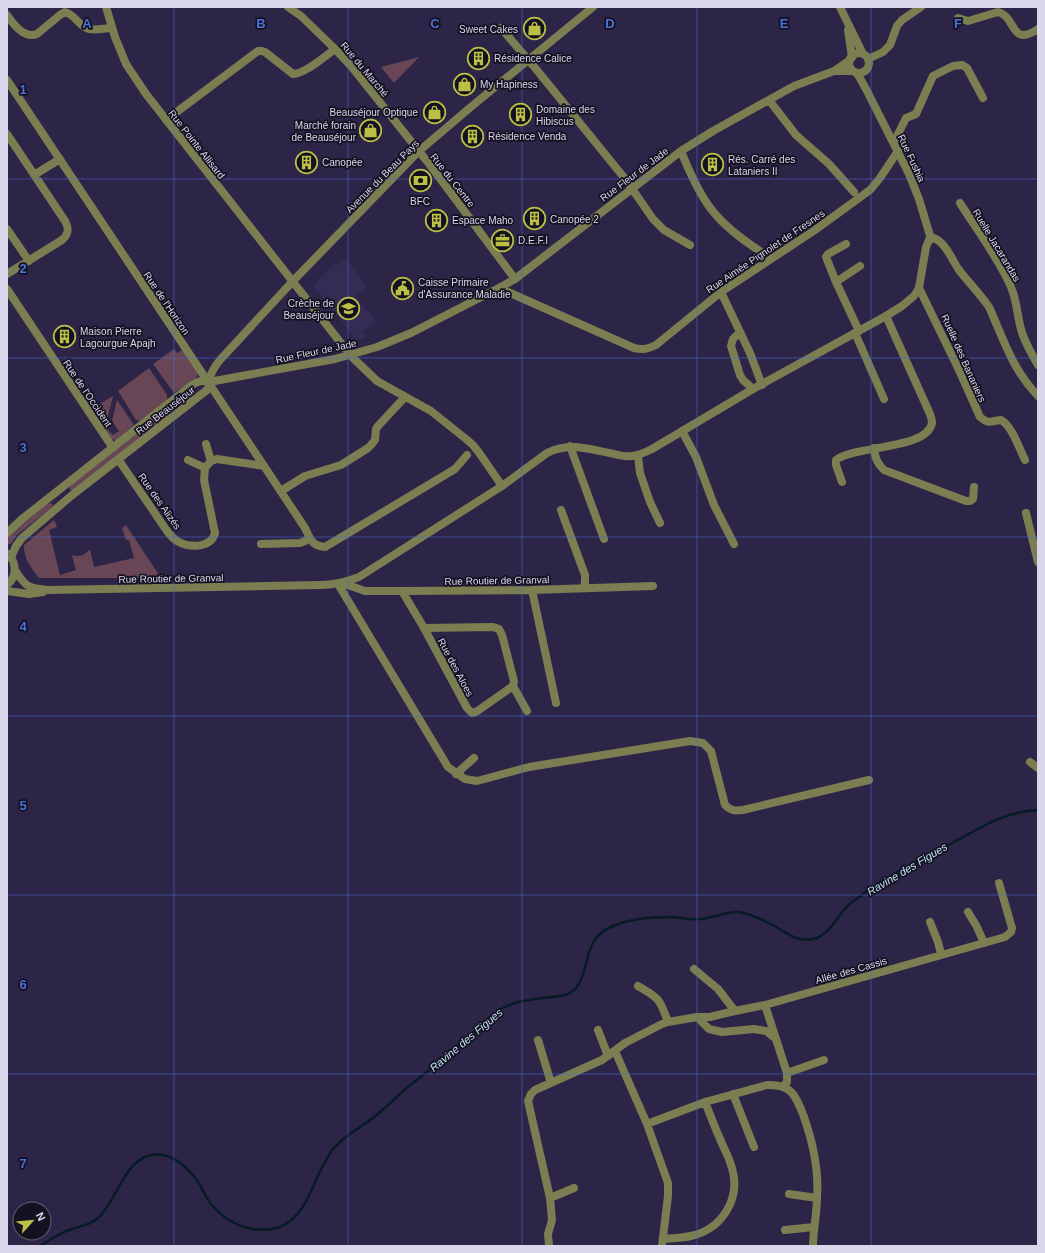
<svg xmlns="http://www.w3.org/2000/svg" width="1045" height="1253" font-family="Helvetica,sans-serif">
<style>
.built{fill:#342c54}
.green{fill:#694655}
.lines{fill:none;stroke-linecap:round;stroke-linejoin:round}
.stream{stroke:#071b25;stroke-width:2.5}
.minor{stroke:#7b7e51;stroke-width:8}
.tertiary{stroke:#7b7e51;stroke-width:8}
.grid{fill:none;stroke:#4c70dd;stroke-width:1;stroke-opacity:0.55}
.labels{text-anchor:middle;stroke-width:3.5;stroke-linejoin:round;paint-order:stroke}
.poi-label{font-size:10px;fill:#dad7ed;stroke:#141120;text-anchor:start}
.street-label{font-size:10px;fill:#dad7ed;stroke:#141120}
.water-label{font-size:11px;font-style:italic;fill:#bfe2f4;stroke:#141120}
.grid-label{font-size:13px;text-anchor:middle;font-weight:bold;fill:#4c70dd;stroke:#141120;stroke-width:3.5;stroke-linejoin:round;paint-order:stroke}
</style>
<rect width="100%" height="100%" fill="#2c2547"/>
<path class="built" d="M346 259 367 287 356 296 376 322 363 332 366 337 357 340 313 286 335 263 337 266Z"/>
<path class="green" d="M419 57 394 83 381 67Z
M174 349 177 353 182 350 198 373 197 374 198 376 174 393 153 364Z
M149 368 167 395V401L140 421 136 420 118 391Z
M193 389 197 393 180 406 177 405V402Z
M113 396 107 420 104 422 95 407Z
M117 400 134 425 116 440 111 439 103 429H107L113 435 119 431 112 421Z
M169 409 172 412 171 414 73 491 70 490 69 486 167 410Z
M51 503 53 505 51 508 17 535 11 544H7V538L15 530 47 504Z
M54 520 57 527 49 530 60 575 76 570 72 555C80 557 84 556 90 549L94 567 134 558 129 540H126L122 528 126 525 161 578H39C32 569 23 558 24 545Z"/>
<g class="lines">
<path class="stream" d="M40 1246C48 1241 56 1236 64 1232 76 1226 89 1227 99 1217 116 1201 124 1163 148 1156 169 1149 188 1167 199 1183 203 1190 206 1198 211 1204 222 1217 235 1226 252 1229 261 1230 271 1230 280 1227 311 1214 314 1171 334 1148 347 1133 366 1125 380 1112 390 1104 399 1094 409 1086 419 1078 429 1071 439 1062 443 1059 446 1054 451 1050 454 1048 457 1047 460 1045 464 1042 466 1038 470 1035 481 1025 492 1014 505 1007 519 999 550 998 566 995 586 988 584 959 593 943 597 934 607 928 616 925 632 918 655 917 673 917 682 918 690 920 700 919 712 919 725 911 738 912 749 913 765 921 775 926 788 934 800 944 817 938 828 933 833 924 840 915 844 909 849 904 855 900 883 878 915 863 946 846 976 831 1003 811 1038 810"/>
<path class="minor" d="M106 7 115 37 126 64 146 94 351 356 377 381 431 411 466 439 473 445 480 454 502 486
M288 7 301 16 335 49 351 66 430 165 515 279
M7 15C13 24 25 39 37 34L60 15 65 12C76 15 79 27 89 29 96 31 105 28 112 28
M958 18 968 21 998 12C1017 17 1010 48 1038 29
M501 28 536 69 626 180 653 219 664 230 690 245
M868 59 883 52 890 45 897 26 902 20 921 7
M835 71H852
M7 80 264 466 305 528C310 538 311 546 325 547L455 469 467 455
M769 100 796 135 829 164 854 192
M166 120 258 51H262L265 52 293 74C305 74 325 56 335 49
M7 134 65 221C69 228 69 234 62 240L7 274
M894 142 906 118 916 114 933 76 953 66 962 65 967 68 983 98
M681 151C689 171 698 192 711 209 725 227 744 241 763 253
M34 175 60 159
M960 203C977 230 998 257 1011 287 1017 301 1017 315 1021 329 1024 342 1032 354 1038 365
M7 229 29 261
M846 244 828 254 826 257 836 282 859 331
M836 282 860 266
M499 288 634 348C643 350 648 349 656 345L721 292 815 230 870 190 880 178 898 151
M919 288 959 370 980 417C990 425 990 421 1001 420 1012 426 1019 448 1025 460
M7 289 113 448
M721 292 750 353 762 385
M740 332 733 339 731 346 740 375 743 380 753 389
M855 333 884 399
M209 382 335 359 377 347 411 333 499 288 515 279 681 151 713 131 794 86 834 71 850 60
M682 431 696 457 714 505 734 544
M206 444 211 461
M570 446 604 539
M874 448C875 458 877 463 884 470L966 501H970L973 499 974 487
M638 455 640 473 650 502 660 523
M118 459 167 531C170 535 174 540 179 542 190 548 211 548 215 533L204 480 205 468 211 461 217 459 264 466
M188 460 205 468
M842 482 836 465V460C856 445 927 450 932 423 932 420 931 417 930 414L886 316
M281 491 305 476 341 465 368 448 371 445 375 440 376 429 378 426 405 397
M561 510 585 575V583L583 588
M1026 513 1038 562
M261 544 300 543 305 541 309 538
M342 583 365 591H402L532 590 653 586
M338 584 448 767 465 779 477 781 529 767 690 741 703 743 711 751 725 805C731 811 735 811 743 810L869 780
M532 590 556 703
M402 591 424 628 467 708 472 713 476 712 513 686
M424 628 493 627 499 629 502 635 514 681 513 686 527 711
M1030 762 1038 768
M456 774 474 758
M968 912 977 927 984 943
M930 922 938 942 941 954
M694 969 718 989 735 1011
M638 986C659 998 660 999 668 1022
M765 1005 787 1073V1082L784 1086
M697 1017 709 1029 722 1032 754 1029 766 1031 776 1039
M598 1030 608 1056
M538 1040 551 1083
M615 1051 647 1124 668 1183V1196L662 1246
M787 1073 824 1060
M733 1094 754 1147
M647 1124 705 1102 767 1085C792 1084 796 1096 804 1117 813 1143 819 1170 817 1197 817 1214 813 1230 813 1246
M789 1194 817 1198
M550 1198 574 1188
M785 1230 814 1227
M663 1239C672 1238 682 1238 691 1236 722 1229 741 1199 732 1168 730 1161 727 1154 724 1148 717 1133 711 1117 705 1102
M549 1246 548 1234 552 1220 550 1198 528 1101 531 1094 535 1090 602 1060 625 1043 662 1024 668 1022 697 1017H710L735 1011 765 1005 1005 937 1011 932 1012 928 999 883"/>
<path class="tertiary" d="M840 7 863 54
M848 30 852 57
M849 63a10 10 0 1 1 20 0a10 10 0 1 1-20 0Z
M857 73 866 89 909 174 919 199 931 239
M7 533 22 519 192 385C198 381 202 380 209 382
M11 558 16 546 22 538 71 496 207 390C210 386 208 384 209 380 211 373 215 366 220 360L292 282 418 152 472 106 593 7
M15 570C26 588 29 588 49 590L321 585C334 585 346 582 359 577L502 486 547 453C570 442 587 449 610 453 617 455 625 457 632 456 639 455 646 452 652 449L753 389 886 316 902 306 914 296 919 288 926 247 929 240 934 238C946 243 952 260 959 270 969 283 980 294 989 307 1004 340 1012 369 1038 396
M7 585C17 577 17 563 8 554
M7 591 29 594 43 592"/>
</g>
<path class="grid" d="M174 7V1246M348 7V1246M522 7V1246M697 7V1246M871 7V1246M7 179H1038M7 358H1038M7 537H1038M7 716H1038M7 895H1038M7 1074H1038"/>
<defs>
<symbol id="shop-ring" viewBox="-11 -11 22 22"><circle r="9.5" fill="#141120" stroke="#bbc044" stroke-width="1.5"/><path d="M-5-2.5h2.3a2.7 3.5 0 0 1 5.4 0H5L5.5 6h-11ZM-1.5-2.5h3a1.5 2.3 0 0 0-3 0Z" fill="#bbc044"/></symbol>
<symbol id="building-ring" viewBox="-11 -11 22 22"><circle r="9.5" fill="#141120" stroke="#bbc044" stroke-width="1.5"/><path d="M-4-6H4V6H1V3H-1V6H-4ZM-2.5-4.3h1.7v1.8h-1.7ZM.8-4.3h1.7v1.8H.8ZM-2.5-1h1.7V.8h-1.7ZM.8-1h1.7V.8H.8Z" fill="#bbc044"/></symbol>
<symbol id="bank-ring" viewBox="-11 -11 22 22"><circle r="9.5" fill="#141120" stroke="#bbc044" stroke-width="1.5"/><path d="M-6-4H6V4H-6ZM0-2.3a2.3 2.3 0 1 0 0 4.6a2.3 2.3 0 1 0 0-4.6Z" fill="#bbc044"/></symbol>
<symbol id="office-ring" viewBox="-11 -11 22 22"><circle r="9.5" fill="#141120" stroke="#bbc044" stroke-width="1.5"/><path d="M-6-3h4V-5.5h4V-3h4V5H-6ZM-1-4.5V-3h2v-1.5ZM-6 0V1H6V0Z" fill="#bbc044"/></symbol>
<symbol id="civic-ring" viewBox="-11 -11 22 22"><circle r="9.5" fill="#141120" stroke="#bbc044" stroke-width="1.5"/><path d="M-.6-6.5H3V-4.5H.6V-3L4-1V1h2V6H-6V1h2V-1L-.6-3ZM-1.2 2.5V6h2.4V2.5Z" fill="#bbc044"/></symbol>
<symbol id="school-ring" viewBox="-11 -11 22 22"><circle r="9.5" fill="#141120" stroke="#bbc044" stroke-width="1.5"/><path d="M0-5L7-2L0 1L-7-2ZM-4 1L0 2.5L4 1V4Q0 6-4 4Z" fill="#bbc044"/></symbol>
</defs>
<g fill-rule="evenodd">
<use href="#shop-ring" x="522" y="16" width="25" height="25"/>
<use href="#building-ring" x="466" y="46" width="25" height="25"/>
<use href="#shop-ring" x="452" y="72" width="25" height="25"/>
<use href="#shop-ring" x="422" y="100" width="25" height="25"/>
<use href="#building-ring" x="508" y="102" width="25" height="25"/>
<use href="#shop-ring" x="358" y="118" width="25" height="25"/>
<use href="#building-ring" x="460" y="124" width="25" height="25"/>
<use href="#building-ring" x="294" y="150" width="25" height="25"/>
<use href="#building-ring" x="700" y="152" width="25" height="25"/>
<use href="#bank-ring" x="408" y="168" width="25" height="25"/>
<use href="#building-ring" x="522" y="206" width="25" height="25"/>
<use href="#building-ring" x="424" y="208" width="25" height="25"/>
<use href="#office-ring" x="490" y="228" width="25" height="25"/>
<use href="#civic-ring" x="390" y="276" width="25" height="25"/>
<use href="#school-ring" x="336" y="296" width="25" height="25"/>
<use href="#building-ring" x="52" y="324" width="25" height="25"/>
</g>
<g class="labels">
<g class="poi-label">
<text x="518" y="33" text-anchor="end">Sweet Cakes</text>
<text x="494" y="62">Résidence Calice</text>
<text x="480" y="88">My Hapiness</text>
<text x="536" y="113">Domaine des<tspan x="536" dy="12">Hibiscus</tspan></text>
<text x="418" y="116" text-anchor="end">Beauséjour Optique</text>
<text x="356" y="129" text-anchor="end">Marché forain<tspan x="356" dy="12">de Beauséjour</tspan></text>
<text x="488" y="140">Résidence Venda</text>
<text x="728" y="163">Rés. Carré des<tspan x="728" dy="12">Lataniers II</tspan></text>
<text x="322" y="166">Canopée</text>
<text x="420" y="205" text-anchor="middle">BFC</text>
<text x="550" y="223">Canopée 2</text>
<text x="452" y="224">Espace Maho</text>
<text x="518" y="244">D.E.F.I</text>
<text x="418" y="286">Caisse Primaire<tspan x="418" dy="12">d'Assurance Maladie</tspan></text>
<text x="334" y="307" text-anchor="end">Crèche de<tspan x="334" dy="12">Beauséjour</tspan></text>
<text x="80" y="335">Maison Pierre<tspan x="80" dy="12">Lagourgue Apajh</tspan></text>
</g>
<g class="street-label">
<text transform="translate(365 69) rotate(50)" y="4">Rue du Marché</text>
<text transform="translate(197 144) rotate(52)" y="4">Rue Pointe Allisard</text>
<text transform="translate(912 158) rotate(65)" y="4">Rue Fushia</text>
<text transform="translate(634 174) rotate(-37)" y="4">Rue Fleur de Jade</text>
<text transform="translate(382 176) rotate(-45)" y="4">Avenue du Beau Pays</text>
<text transform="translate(453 180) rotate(52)" y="4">Rue du Centre</text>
<text transform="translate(997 245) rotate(59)" y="4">Ruelle Jacarandas</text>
<text transform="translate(765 251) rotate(-34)" y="4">Rue Aimée Pignolet de Fresnes</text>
<text transform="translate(167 303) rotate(56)" y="4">Rue de l'Horizon</text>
<text transform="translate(316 351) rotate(-12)" y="4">Rue Fleur de Jade</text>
<text transform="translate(964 358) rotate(66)" y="4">Ruelle des Bananiers</text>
<text transform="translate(88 393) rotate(56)" y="4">Rue de l'Occident</text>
<text transform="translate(165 410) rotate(-38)" y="4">Rue Beauséjour</text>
<text transform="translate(160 501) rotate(55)" y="4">Rue des Alizés</text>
<text transform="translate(171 578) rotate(-1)" y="4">Rue Routier de Granval</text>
<text transform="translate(497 580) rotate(-1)" y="4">Rue Routier de Granval</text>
<text transform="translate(456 667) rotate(62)" y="4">Rue des Aloes</text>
<text transform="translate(851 970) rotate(-16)" y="4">Allée des Cassis</text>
</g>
<g class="water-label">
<text transform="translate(907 869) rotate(-31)" y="4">Ravine des Figues</text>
<text transform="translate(466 1040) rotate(-40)" y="4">Ravine des Figues</text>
</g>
</g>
<g class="grid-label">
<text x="87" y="28">A</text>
<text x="261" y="28">B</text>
<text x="435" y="28">C</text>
<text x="610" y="28">D</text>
<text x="784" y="28">E</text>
<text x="958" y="28">F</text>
<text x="23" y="94">1</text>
<text x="23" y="273">2</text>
<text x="23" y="452">3</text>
<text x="23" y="631">4</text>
<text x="23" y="810">5</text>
<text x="23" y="989">6</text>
<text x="23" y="1168">7</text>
</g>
<rect width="1045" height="1253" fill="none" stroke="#dad7ed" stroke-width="16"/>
<g transform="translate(32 1221) rotate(63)"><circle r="19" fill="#141120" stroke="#636072"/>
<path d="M0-3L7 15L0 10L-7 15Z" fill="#bbc044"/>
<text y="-6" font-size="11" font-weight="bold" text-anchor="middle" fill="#dad7ed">N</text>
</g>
</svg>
